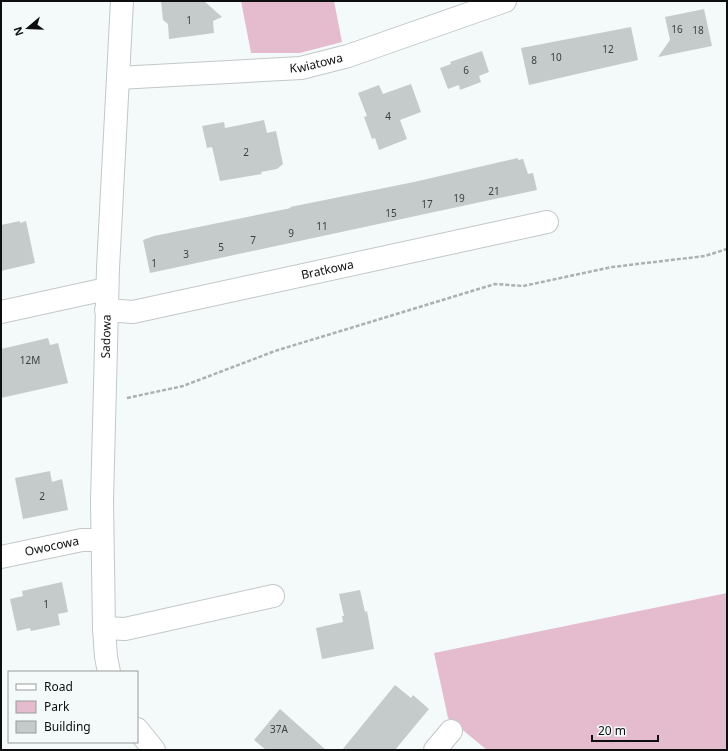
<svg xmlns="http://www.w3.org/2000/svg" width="728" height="751" font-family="'Noto Sans',sans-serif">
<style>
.green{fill:#e5bcce}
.building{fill:#c5cbca}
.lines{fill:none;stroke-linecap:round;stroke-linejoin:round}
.minor-casing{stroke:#c2c8c8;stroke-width:24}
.path{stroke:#abb0b0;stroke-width:2.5;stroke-dasharray:4 2;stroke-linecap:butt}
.minor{stroke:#fff;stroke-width:22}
.labels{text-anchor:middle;stroke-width:3.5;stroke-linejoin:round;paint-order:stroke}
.number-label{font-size:10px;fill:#3b3e3e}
.street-label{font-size:12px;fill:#0d0f0f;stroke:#f4faf9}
</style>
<rect width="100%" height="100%" fill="#f4faf9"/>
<path class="green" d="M241 1H334L342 42 300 53H251Z
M727 593V750H487L448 718 434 653Z"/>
<path class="building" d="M161 1H204L222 17 213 21 214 33 169 39 168 24 163 20Z
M704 9 712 46 658 57 670 40 665 17Z
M631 27 638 60 529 85 521 48Z
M482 51 489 72 479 76 481 82 460 90 459 85 448 89 440 68 451 64 450 62Z
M411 84 421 112 400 120 407 139 379 150 375 138 372 139 364 117 367 116 358 93 379 85 383 94Z
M264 120 267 133 276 131 283 164 277 169 261 172 262 174 220 181 212 147 207 148 202 126 224 122 225 128Z
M518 158V160L523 159 528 174 533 173 537 190 150 273 143 240 154 236 291 208 290 207 414 182Z
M20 221V223L26 221 35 263 1 271V225Z
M48 338 50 345 58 343 68 383 1 398V349Z
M50 471 52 482 62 479 68 510 23 519 15 478Z
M62 582 68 612 58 614 60 625 31 631 30 628 17 631 10 599 23 596 22 591Z
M360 590 365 612 367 611 374 649 322 659 316 628 343 622 342 616H344L339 594Z
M395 685 411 698 413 695 429 709 395 750H342Z
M280 709 326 750H266L254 740Z"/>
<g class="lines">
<defs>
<g id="minor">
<path id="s1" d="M118 78 301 68 348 56 505 1"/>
<path id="s2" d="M106 310 133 312 547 222"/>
<path d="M1 312 97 291 107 292"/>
<path id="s3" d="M1 557 82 540H102"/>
<path d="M104 628 125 629 273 596"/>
<path id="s4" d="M109 672 106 657 104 628 102 501 108 268 122 1"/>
<path d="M137 729 154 750"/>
<path d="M435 750 451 731"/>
</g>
</defs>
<use href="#minor" class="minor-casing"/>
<path class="path" d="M127 398 183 386 275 351 495 284 523 286 612 267 705 256 727 249"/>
<use href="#minor" class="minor"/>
</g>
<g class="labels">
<g class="number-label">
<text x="189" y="24">1</text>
<text x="677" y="33">16</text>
<text x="698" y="34">18</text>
<text x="608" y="53">12</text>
<text x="556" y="61">10</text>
<text x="534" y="64">8</text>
<text x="466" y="74">6</text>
<text x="388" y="120">4</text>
<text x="246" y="156">2</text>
<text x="494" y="195">21</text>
<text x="459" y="202">19</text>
<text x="427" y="208">17</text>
<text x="391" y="217">15</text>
<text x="322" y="230">11</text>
<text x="291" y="237">9</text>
<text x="253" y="244">7</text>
<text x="221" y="251">5</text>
<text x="186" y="258">3</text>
<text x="154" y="267">1</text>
<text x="30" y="364">12M</text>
<text x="42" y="500">2</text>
<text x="46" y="608">1</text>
<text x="279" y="733">37A</text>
</g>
<g class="street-label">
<text dy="4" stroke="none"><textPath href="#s1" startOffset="199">Kwiatowa</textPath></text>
<text dy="4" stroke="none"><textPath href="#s2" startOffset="226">Bratkowa</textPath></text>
<text dy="4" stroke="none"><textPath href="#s4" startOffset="336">Sadowa</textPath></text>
<text dy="4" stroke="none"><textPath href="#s3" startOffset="52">Owocowa</textPath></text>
</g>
</g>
<rect width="728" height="751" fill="none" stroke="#0d0f0f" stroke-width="4"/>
<rect x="8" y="671" width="130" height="72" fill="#f4faf9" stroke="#989c9b"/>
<rect x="16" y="684" width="20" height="6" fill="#ffffff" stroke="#989c9b"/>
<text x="44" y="691" font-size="12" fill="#0d0f0f">Road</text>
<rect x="16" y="701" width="20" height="12" fill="#e5bcce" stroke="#989c9b"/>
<text x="44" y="711" font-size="12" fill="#0d0f0f">Park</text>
<rect x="16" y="721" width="20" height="12" fill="#c5cbca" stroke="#989c9b"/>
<text x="44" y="731" font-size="12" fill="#0d0f0f">Building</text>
<g transform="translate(28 28) rotate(251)" stroke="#f4faf9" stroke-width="3" paint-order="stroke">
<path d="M0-3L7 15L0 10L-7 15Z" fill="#0d0f0f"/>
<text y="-6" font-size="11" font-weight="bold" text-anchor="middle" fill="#0d0f0f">N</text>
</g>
<path d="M592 735v6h66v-6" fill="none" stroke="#0d0f0f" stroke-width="2"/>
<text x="598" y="735" font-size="12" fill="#0d0f0f" stroke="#f4faf9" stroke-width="3" paint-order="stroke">20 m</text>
</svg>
